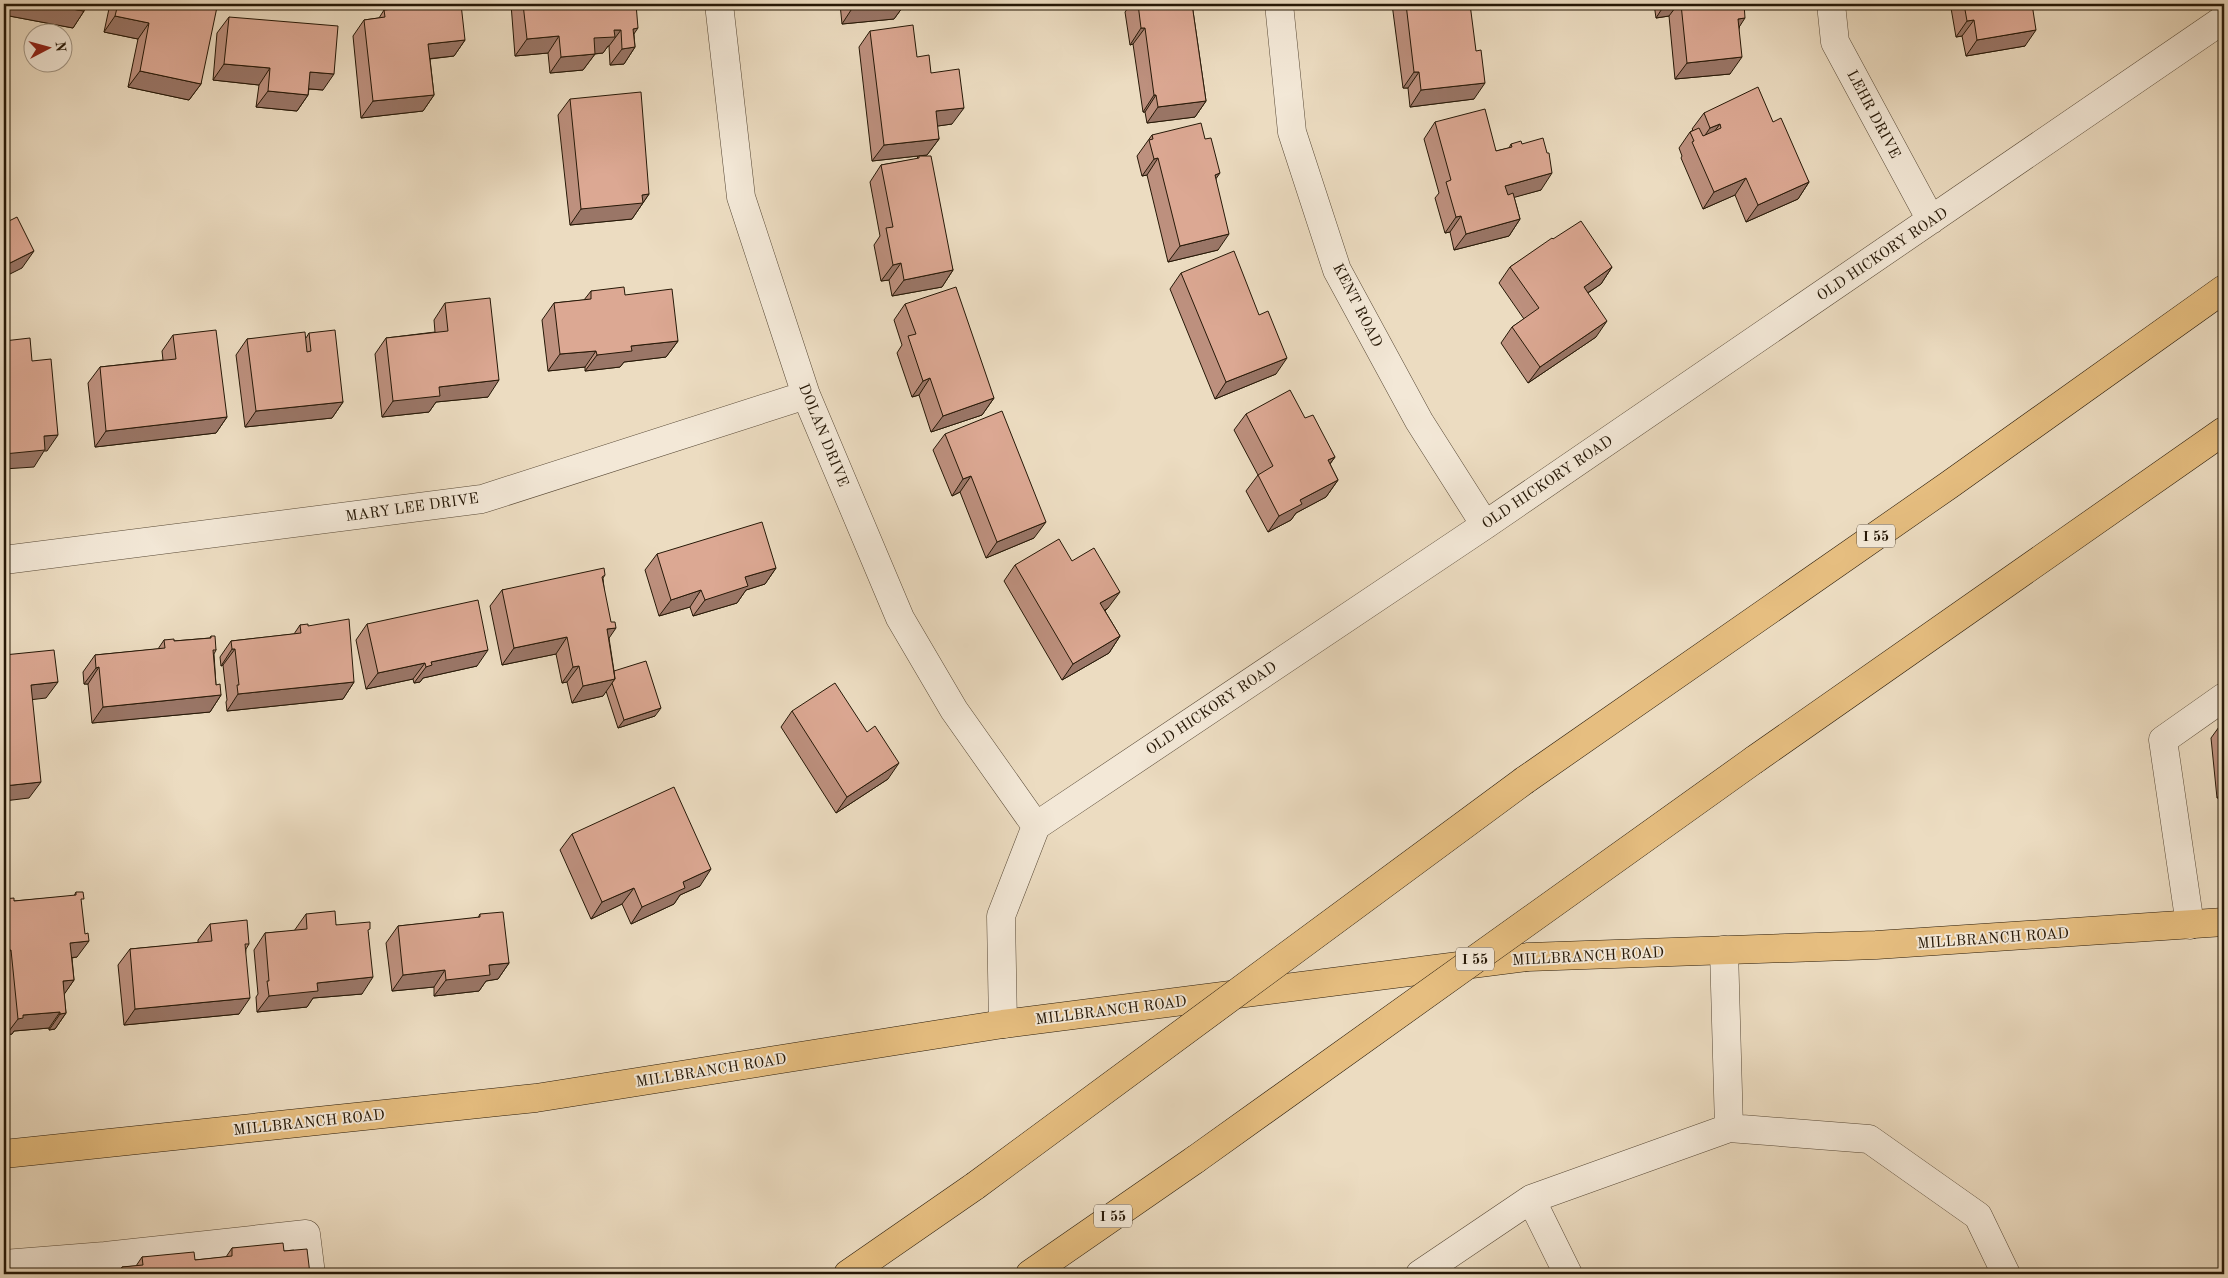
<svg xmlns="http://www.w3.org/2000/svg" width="2228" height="1278" font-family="'Old Standard TT',serif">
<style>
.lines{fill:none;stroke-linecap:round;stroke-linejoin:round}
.minor-casing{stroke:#584936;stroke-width:29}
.major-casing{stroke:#261807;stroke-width:29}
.highway-casing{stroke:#261807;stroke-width:29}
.minor{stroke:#f3e8d7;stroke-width:28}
.major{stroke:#e6be80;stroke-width:28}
.highway{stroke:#e6be80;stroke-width:28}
.highway-bridge-casing{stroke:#261807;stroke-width:29;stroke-linecap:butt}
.highway-bridge{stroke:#e6be80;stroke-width:28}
.wall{fill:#bd907e;stroke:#261807}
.shaded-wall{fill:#9a7667;stroke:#261807}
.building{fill:#dca893;stroke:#261807}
.labels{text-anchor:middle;stroke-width:4;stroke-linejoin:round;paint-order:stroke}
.shield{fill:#f3e8d7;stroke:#645645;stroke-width:1}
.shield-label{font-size:14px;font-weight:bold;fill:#261807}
.street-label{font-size:15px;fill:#261807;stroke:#f3e8d7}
</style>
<rect width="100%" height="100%" fill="#ecdcc1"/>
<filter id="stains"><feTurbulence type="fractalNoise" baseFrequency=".004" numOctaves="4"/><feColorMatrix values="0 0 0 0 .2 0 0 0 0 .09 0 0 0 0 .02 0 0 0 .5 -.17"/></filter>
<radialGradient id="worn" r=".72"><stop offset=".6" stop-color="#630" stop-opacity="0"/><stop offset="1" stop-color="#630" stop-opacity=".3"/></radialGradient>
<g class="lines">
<defs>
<path id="minor" d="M719 4 741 197 806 395 900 618 954 710 1036 826
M1279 4 1292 132 1337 270 1419 421 1485 525
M1831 4 1835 42 1931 220
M4 560 482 499 806 395
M2190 925 2163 740 2224 697
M1724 950 1729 1128
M1003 1024 1001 916 1036 826 1485 525 2224 19
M1531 1199 1568 1274
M4 1264 105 1256 306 1234 311 1274
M1420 1274 1531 1199 1729 1128 1869 1139 1978 1216 2006 1274"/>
<path id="major" d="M4 1154 536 1098 1003 1024 1528 957 1876 945 2224 922"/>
<path id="highway" d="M1754 760 2224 431
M1525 780 1949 485 2224 289
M848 1274 975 1186
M1030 1274 1196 1159"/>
</defs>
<use href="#minor" class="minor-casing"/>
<use href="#major" class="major-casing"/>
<use href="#highway" class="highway-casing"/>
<use href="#minor" class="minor"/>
<use href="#major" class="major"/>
<use href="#highway" class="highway"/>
<defs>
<path id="highway-bridge" d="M1196 1159 1754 760
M975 1186 1525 780"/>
</defs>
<use href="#highway-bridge" class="highway-bridge-casing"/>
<use href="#highway-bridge" class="highway-bridge"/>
</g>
<path class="wall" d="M4 4H86L84 11 73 28 4 15Z
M110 4H201V84L189 100 128 87 138 39 104 32Z
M511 4H636L634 34 635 47 624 64 610 65 609 46H608L603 53 595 54 583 70 550 73 548 53 515 56Z
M840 4H905L894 19 842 24Z
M1131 4H1192L1206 101 1195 117 1147 123 1145 112H1143L1133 44 1130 45 1125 12Z
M1392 4H1470L1474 99 1410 107 1408 88H1403Z
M1654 4H1744L1730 74 1675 79 1669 16 1656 18Z
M1954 4H2032L2025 46 1966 56 1962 36 1956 37 1951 8Z
M384 10 465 40 454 56 430 59 434 95 423 111 361 118 353 36 364 20 379 18Z
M229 17 323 90 309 89 308 95 297 111 256 107 259 85 213 80 217 33Z
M870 31 917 57 931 73 952 124 937 126 939 139 927 155 920 156 953 270 942 287 892 296 889 280 881 281 874 245 880 236 870 182 881 165 917 159 918 156 872 161 859 47Z
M570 99 649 194 632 219 570 225 558 115Z
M1704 113 1773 122 1809 182 1798 199 1746 222 1735 195 1703 209 1681 158 1682 156 1679 148 1690 132 1693 130 1692 129Z
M1435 122 1496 151 1509 148 1511 144 1541 190 1514 197 1520 219 1509 236 1454 250 1450 232 1445 233 1435 198 1439 193 1424 139Z
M1152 135 1216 179 1218 250 1168 262 1147 175 1142 176 1137 156Z
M1553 239 1612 267 1601 284 1588 293 1596 337 1528 383 1501 343 1512 327 1524 319 1499 283 1510 267Z
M1181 273 1259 315 1276 374 1215 399 1170 289Z
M591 291 625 295 678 341 666 357 624 362 620 367 585 371V367L548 371 542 320 554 303 584 300Z
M445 303 488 397 436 402 429 412 382 417 375 354 386 338 435 332 434 320Z
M905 304 994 398 982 415 931 432 919 395 912 397 897 353 902 345 894 320Z
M309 333 343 402 332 418 245 427 236 355 247 339 306 338Z
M173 335 227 417 216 433 95 447 88 383 100 367 163 360 162 351Z
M1246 414 1305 418 1335 457 1330 464 1338 480 1326 497 1296 513 1291 520 1268 532 1246 491 1258 475 1234 430Z
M945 434 1034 538 986 558 960 492 952 496 933 450Z
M657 554 776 568 765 584 746 590 737 603 693 616 690 607 659 616 645 570Z
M1072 561 1108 608 1105 611 1120 636 1109 653 1062 680 1004 581 1015 565Z
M605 575 603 578 609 638 614 671 655 716 618 728 606 691 603 696 572 703 567 682 562 683 556 654 502 665 490 606 502 590Z
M367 624 477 666 423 678 420 682 414 683 413 679 366 689 356 640Z
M300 625 308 626 354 682 343 699 227 711 226 702 227 700 223 665 221 666 220 657 231 641 294 634Z
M211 636 216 650 214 654 216 685 221 695 210 712 92 723 88 684H84L83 672 95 655 158 649 164 640 174 641 210 638Z
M792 711 888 779 836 813 781 727Z
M2224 720V797L2217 798 2211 738Z
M572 834 700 886 680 895 674 904 631 924 622 904 591 919 560 850Z
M76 892 81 902 77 957 72 958 74 980 64 994 66 1013 55 1029 49 1030V1028L14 1031 12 1034 6 1035 4 1009V899L14 901 74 896Z
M306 914 336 925 368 932 362 994 313 998 307 1007 257 1012 256 997 258 994 254 950 265 933 294 931Z
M480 914 509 963 498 979 486 981 479 991 434 996V987L392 991 386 943 398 926 478 918Z
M210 924 249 944 246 949 239 1014 124 1025 118 965 130 949 198 943V940Z
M232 1248 284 1251 310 1274H117L122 1267 136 1266 142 1257 195 1260 226 1257Z"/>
<path class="shaded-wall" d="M8 4H42L84 11 73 28 4 15V10Z
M892 4H905L894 19 842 24 853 7Z
M1665 4H1678L1669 16 1656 18Z
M115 16 149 23 138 39 104 32Z
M1745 18 1734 35 1738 19Z
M1974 20 1962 36 1956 37 1967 21Z
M638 28 627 44 633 29Z
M1141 28H1145L1133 44 1130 45Z
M614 30H621L609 46H608L603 53 582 55 594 38Z
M2036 30 2025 46 1966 56 1977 40Z
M559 36 548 53 515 56 527 39Z
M465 40 454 56 417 60 428 44Z
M635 47 624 64 610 65 622 49Z
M595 54 583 70 550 73 561 57Z
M1742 57 1730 74 1675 79 1687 63Z
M224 64 270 68 259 85 213 80Z
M140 71 201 84 189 100 128 87Z
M310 72 334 74 323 90 299 88Z
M1414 72H1419L1408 88H1403Z
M1485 83 1474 99 1410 107 1421 90Z
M268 91 308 95 297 111 256 107Z
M434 95 423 111 361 118 373 101Z
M1154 95H1156L1145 112H1143Z
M1206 101 1195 117 1147 123 1158 107Z
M964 108 952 124 924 128 936 111Z
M1720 124 1708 140 1699 144 1710 128Z
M939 139 927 155 872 161 884 145Z
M1158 158 1147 175 1142 176 1154 159Z
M1220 173 1208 190 1215 175Z
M1552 173 1541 190 1494 203 1505 186Z
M1746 178 1735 195 1703 209 1714 192Z
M1809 182 1798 199 1746 222 1758 205Z
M649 194 632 219 570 225 581 209 642 195Z
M1461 216 1450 232 1445 233 1456 217Z
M1520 219 1509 236 1454 250 1466 234Z
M1229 234 1218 250 1168 262 1180 246Z
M34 251 22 268 4 277V266Z
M901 263 889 280 881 281 893 265Z
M1612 267 1601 284 1572 303 1584 287Z
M953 270 942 287 892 296 904 280Z
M1607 321 1596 337 1528 383 1540 367Z
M678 341 666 357 624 362 620 367 585 371 597 355 631 346Z
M596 351 585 367 548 371 560 354Z
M1287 358 1276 374 1215 399 1226 382Z
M930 378 919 395 912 397 923 381Z
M499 380 488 397 436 402 429 412 382 417 393 401 439 387Z
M994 398 982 415 931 432 943 416Z
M343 402 332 418 245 427 256 411Z
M227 417 216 433 95 447 106 431Z
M58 435 47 451H44L34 467 4 469V454L44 436Z
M1335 457 1323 473 1328 460Z
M971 476 960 492 952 496 963 479Z
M1338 480 1326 497 1296 513 1291 520 1268 532 1279 516 1300 500Z
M1046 522 1034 538 986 558 997 542Z
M776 568 765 584 746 590 737 603 693 616 705 600 745 577Z
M701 590 690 607 659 616 671 600Z
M1120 592 1108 608 1089 620 1100 603Z
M616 628 605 644 607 629Z
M1120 636 1109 653 1062 680 1073 664Z
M567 637 556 654 502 665 514 648Z
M232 649H235L223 665 221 666Z
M488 650 477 666 423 678 420 682 414 683 426 667 431 662Z
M425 663 413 679 366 689 378 673Z
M579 666 567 682 562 683 573 667Z
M99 667 88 684H84L96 668Z
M615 679 603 696 572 703 583 686Z
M58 682 46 698 20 701 31 685Z
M354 682 343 699 227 711 238 694Z
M221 695 210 712 92 723 103 707Z
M661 708 655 716 618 728 624 720Z
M899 763 888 779 836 813 847 797Z
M41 782 29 798 4 801V786Z
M2224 788V797L2217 798Z
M711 869 700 886 680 895 674 904 631 924 642 907 683 882Z
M634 888 622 904 591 919 602 902Z
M89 941 77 957 59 959 70 943Z
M4 950H11L4 959Z
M509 963 498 979 486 981 479 991 434 996 446 980 489 965Z
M445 970 434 987 392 991 403 975Z
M373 977 362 994 313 998 307 1007 257 1012 269 996 317 983Z
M74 980 63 996V981Z
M250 998 239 1014 124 1025 135 1009Z
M60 1012 49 1028 14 1031 12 1034 6 1035 18 1019 23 1015Z
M66 1013 55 1029 49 1030 60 1014Z"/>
<path class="building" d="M42 4H86L84 11Z
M118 4H201L217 7 201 84 140 71 149 23 115 16Z
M440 4H461L465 40 428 44 434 95 373 101 364 20 385 17 384 10Z
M523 4H636L638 28 633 29 635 47 622 49 621 30H614L615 37 594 38 595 54 561 57 559 36 527 39Z
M853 4H892L853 7Z
M1138 4H1192L1206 101 1158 107 1156 95H1154L1145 28H1141Z
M1406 4H1470L1476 51 1481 50 1485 83 1421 90 1419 72H1414Z
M1681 4H1744L1745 18 1738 19 1742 57 1687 63Z
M1964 4H2032L2036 30 1977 40 1974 20 1967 21Z
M229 17 338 26 334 74 310 72 308 95 268 91 270 68 224 64Z
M913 25 917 57 929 55 931 73 959 69 964 108 936 111 939 139 884 145 870 31Z
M1758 87 1773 122 1781 118 1809 182 1758 205 1746 178 1714 192 1692 142 1694 141 1690 132 1699 128 1703 136 1721 128 1720 124 1710 128 1704 113Z
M641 92 649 194 642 195 643 203 581 209 570 99Z
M1485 109 1496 151 1512 147 1511 144 1521 141 1522 144 1543 138 1547 153H1549L1552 173 1505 186 1508 195 1513 193 1520 219 1466 234 1461 216 1456 217 1446 182 1451 180 1435 122Z
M1201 123 1205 139 1211 138 1220 173 1215 175 1229 234 1180 246 1158 158 1154 159 1149 140 1153 139 1152 135Z
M919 156H931L953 270 904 280 901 263 893 265 886 228 893 227 881 165 919 158Z
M4 216 7 222 17 217 34 251 4 266Z
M1581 221 1612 267 1584 287 1607 321 1540 367 1512 327 1539 308 1510 267 1552 238 1553 239Z
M1234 251 1259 315 1268 311 1287 358 1226 382 1181 273Z
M624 287 625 295 672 289 678 341 631 346 632 351 597 355 596 351 560 354 554 303 591 299V291Z
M956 287 994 398 943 416 930 378 923 381 908 336 916 334 905 304Z
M490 298 499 380 439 387 440 396 393 401 386 338 448 331 445 303Z
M216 330 227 417 106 431 100 367 176 359 173 335Z
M335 330 343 402 256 411 247 339 305 332 307 352 311 351 309 333Z
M30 338 32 361 51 359 58 435 44 436 45 450 4 454V341Z
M1290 390 1305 418 1313 415 1335 457 1328 460 1338 480 1300 500 1302 504 1279 516 1258 475 1273 466 1246 414Z
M1002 411 1046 522 997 542 971 476 963 479 945 434Z
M762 522 776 568 745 577 748 586 705 600 701 590 671 600 657 554Z
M1059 539 1072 561 1094 548 1120 592 1100 603 1120 636 1073 664 1015 565Z
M604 568 605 575 602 577 611 622H615L616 628 607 629 615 679 583 686 579 666 573 667 567 637 514 648 502 590Z
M478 600 488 650 431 662 432 665 426 667 425 663 378 673 367 624Z
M349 619 354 682 238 694 237 685H239L235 649H232L231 641 301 633 300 625 308 624V626Z
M211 636H215L216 650H213L216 685 220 684 221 695 103 707 99 667 96 668 95 655 165 648 164 640 174 639V641L211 638Z
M54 650 58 682 31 685 41 782 4 786V655Z
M646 661 661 708 624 720 612 683 615 679 614 671Z
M835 683 867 732 875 726 899 763 847 797 792 711Z
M674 787 711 869 683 882 685 888 642 907 634 888 602 902 572 834Z
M76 892H83L84 899H81L85 934 88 933 89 941 70 943 74 980 63 981 66 1013 60 1014V1012L23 1015V1018L18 1019 11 950H4V899L14 898V901L76 895Z
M335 911 336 925 370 922V929L368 930 373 977 317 983 318 991 269 996 267 981H269L265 933 307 929 306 914Z
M503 912 509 963 489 965 490 975 446 980 445 970 403 975 398 926 480 917V914Z
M247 920 249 944H245L250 998 135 1009 130 949 212 941 210 924Z
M283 1243 284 1251 307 1249 310 1274H122V1267L143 1265 142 1257 194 1252 195 1260 232 1256V1248Z"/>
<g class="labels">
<g class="shield">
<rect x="1857" y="524.5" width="38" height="23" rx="4"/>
<rect x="1456" y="947.5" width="38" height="23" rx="4"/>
<rect x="1094" y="1204.5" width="38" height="23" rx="4"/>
</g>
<g class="shield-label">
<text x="1876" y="541">I 55</text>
<text x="1475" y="964">I 55</text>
<text x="1113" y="1221">I 55</text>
</g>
<g class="street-label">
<text transform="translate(1874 114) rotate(62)" y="5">LEHR DRIVE</text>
<text transform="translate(1882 254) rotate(-34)" y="5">OLD HICKORY ROAD</text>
<text transform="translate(1358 305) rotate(63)" y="5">KENT ROAD</text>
<text transform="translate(824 435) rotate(68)" y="5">DOLAN DRIVE</text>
<text transform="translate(1547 482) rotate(-34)" y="5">OLD HICKORY ROAD</text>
<text transform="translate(412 507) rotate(-8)" y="5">MARY LEE DRIVE</text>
<text transform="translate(1211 708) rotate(-34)" y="5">OLD HICKORY ROAD</text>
<text transform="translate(1993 938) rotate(-4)" y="5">MILLBRANCH ROAD</text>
<text transform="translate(1588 956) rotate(-3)" y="5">MILLBRANCH ROAD</text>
<text transform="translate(1111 1010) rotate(-7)" y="5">MILLBRANCH ROAD</text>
<text transform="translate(711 1070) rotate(-9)" y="5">MILLBRANCH ROAD</text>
<text transform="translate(309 1122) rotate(-6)" y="5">MILLBRANCH ROAD</text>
</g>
</g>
<rect width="2228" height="1278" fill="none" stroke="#ecdcc1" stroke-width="20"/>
<rect x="5" y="5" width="2218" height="1268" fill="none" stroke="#261807" stroke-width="2.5"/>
<rect x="10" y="10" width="2208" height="1258" fill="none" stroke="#261807"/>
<g transform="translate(48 48) rotate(84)"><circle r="24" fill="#f3e8d7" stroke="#a19584"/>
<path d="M0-4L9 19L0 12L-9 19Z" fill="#8f2418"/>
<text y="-8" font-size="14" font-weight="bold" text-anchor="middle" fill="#261807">N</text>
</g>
<rect width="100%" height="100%" filter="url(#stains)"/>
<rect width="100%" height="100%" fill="url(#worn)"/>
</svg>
